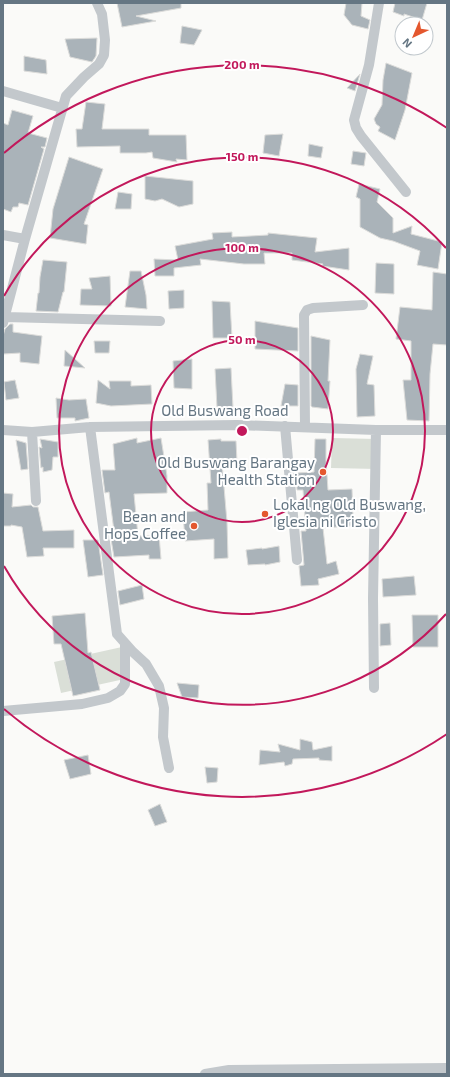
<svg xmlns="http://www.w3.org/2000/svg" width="450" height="1077" font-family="'Exo 2',sans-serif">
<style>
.green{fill:#dadfd7}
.building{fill:#aab3b9;stroke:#dcdcda}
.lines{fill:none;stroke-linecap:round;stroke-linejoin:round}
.minor{stroke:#c3c8cc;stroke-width:10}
.ring{fill:none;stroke:#c2185b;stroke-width:2}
.poi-dot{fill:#e4572e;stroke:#fff;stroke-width:1.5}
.labels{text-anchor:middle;stroke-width:4;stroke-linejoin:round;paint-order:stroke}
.street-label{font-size:15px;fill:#657683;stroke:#fff}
.poi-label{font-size:15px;fill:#657683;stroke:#fff;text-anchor:end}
.centre{fill:#c2185b;stroke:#fff;stroke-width:2}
.ring-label{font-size:12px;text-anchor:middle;font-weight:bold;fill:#c2185b;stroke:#fff;stroke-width:4;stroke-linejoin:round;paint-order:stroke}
</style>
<rect width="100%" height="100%" fill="#fafaf8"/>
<path class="green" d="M332 438 377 439V469L331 468Z
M122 647 129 678 61 693 54 662Z"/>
<path class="building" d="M117 3H181V8L136 16 156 21 122 27Z
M346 3H362L361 16 370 20 368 29 352 25 344 15Z
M395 3H427L422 20 404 14V16L393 12Z
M182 26 202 30 194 45 180 43Z
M97 38 96 56 92 62 70 57 65 39Z
M24 56 46 60 47 74 24 71Z
M386 63 412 73 405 110 395 140 378 131 380 127 376 124 374 119 382 105 383 80Z
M360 74 355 91 347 88Z
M86 102 105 104 102 129H149V135H186L187 160 176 159 177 162 153 158 152 152 146 153H120V146L77 147 76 129H82Z
M12 110 33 116 28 133 47 138 45 147H41L44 149 28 205 19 203 18 207H13L11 212 3 209V123L8 125Z
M283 134 279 156 263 153 265 135Z
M309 144 323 147 321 158 308 156Z
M353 151 366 153 364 166 351 164Z
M69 157 103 169 84 224 88 225 86 244 50 238 53 209Z
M145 176 193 181V204L179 207 162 199 155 201 145 199Z
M359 184 380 189 377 202 393 218V233L412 226 411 234 442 242 438 269 417 265 420 251 393 241 380 238 360 227V199L356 197Z
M118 192 132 194 131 209H115Z
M232 232V237L268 235V233L317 238 315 252 349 248V270L322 266 323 264 292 260V253H264L265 264H244L200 259 201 265 174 268V276H155L154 259 178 260 175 246 213 239 212 233Z
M43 260 67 262 64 292H63L58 312 36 311 38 293H39L40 277Z
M376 263 394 264V294L375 293Z
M130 271H141L146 295 147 309 125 307Z
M433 272 447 274V345L433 344 430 374 429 421 407 420 403 380H411V341L396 339 400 307 432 310Z
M110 276 111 306 80 305 81 289H92L89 278Z
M184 290V308L169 309 168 291Z
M212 301 230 302 232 338H213Z
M255 321 298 328V351L255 349Z
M10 324H13V332L42 336 39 364 20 362V353L3 354V336L5 329Z
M311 336 330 340 328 381H330L328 409 312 407 311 406Z
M94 341H110L109 353H95Z
M65 350 85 368 64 366Z
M360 354 373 356 367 384 374 385 375 416 357 417 356 369Z
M192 359V389L174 388 173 361Z
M231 368 233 408H217L215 369Z
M15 380 19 398 6 400 4 382Z
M98 380 110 389 109 381H131V386L151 385 152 404 111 406 96 403Z
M285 384 298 385V406H281Z
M56 398 69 400 86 399 89 418 75 421V418H57Z
M137 438V443L161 438 167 476V493L134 494 138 536 159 535 161 559H149V555L114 557 111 539H115L109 492 105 493 102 470H115L113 444Z
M40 439 58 442V457H53L52 470 43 472V467L41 468 39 447 42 448Z
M221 439V441H236L237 462 222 463 227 522 228 558 214 559V539L185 541 183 512 208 510 207 483H211L208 440Z
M315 439H326V460L328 490 352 489 353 516 352 526 323 528 327 564 336 561 339 574 318 579 319 585 301 586 299 566 304 565 301 531H306L303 490H297L296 473 314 472Z
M16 440 26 443 28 469 21 470Z
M3 493 13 494 12 507 31 505 33 507H38L43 531 74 530V548H43L44 556 27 557 22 527 11 525V526H3Z
M83 540H98L103 575 88 577Z
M279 546 280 562 265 565V564L248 565 246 550 262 548V549Z
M414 576 416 595 383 597 382 579Z
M142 585 144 599 120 605 118 591Z
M85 613 88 653 91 652 100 690 73 696 61 644H54L52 616Z
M412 615H438V647H413Z
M390 623 391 645 380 646V624Z
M177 683 199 685 198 698 182 697Z
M300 739 312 742 313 750 332 746V761L319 760V758L293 759 292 764 285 766 284 762 259 765 260 750 280 752 278 744 300 750Z
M88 755 91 774 70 779 64 760Z
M205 767 218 768 217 782 207 783Z
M160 804 167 822 155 826 148 810Z"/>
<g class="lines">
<path class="minor" d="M379 3 369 65 354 120 356 128 361 136 406 192
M3 91 62 108
M3 235 25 239
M5 317 160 321
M3 323 25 239 66 96 84 77 99 64 104 55 105 40 102 14 97 3
M285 426 297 560
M90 427 117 634 133 652 146 664 159 686 164 708 163 737 169 768
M305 427 304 315 307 310 313 308 363 305
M3 430 32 432 90 427 237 425 376 430H447
M32 432 36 501
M374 688 373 598 376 430
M3 711 82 704 108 698 120 691 125 684V644
M205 1074 229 1070 447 1068"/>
</g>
<g class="ring">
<circle cx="242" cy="431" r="91"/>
<circle cx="242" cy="431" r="183"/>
<path d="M446 614A274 274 0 0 1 4 566M4 296A274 274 0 0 1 446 248"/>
<path d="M447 734A366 366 0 0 1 4 709M4 153A366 366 0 0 1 447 128"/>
</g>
<g class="poi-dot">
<circle cx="323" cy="472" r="4"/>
<circle cx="265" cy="514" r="4"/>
<circle cx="194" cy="526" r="4"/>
</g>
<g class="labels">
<g class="street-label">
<text x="225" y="416">Old Buswang Road</text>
</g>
<g class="poi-label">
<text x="315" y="468">Old Buswang Barangay<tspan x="315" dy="17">Health Station</tspan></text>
<text x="273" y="510" text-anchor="start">Lokal ng Old Buswang,<tspan x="273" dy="17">Iglesia ni Cristo</tspan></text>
<text x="186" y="522">Bean and<tspan x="186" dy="17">Hops Coffee</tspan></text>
</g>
</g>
<circle cx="242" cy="431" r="6" class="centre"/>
<g class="ring-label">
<text x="242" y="69">200 m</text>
<text x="242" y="161">150 m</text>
<text x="242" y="252">100 m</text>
<text x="242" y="344">50 m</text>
</g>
<rect width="450" height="1077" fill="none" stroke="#657683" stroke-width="8"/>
<g transform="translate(414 36) rotate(224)"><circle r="19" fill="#ffffff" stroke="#c1c8cd"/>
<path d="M0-3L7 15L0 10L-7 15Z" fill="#e4572e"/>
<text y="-6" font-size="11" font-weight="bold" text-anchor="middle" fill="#657683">N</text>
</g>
</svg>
